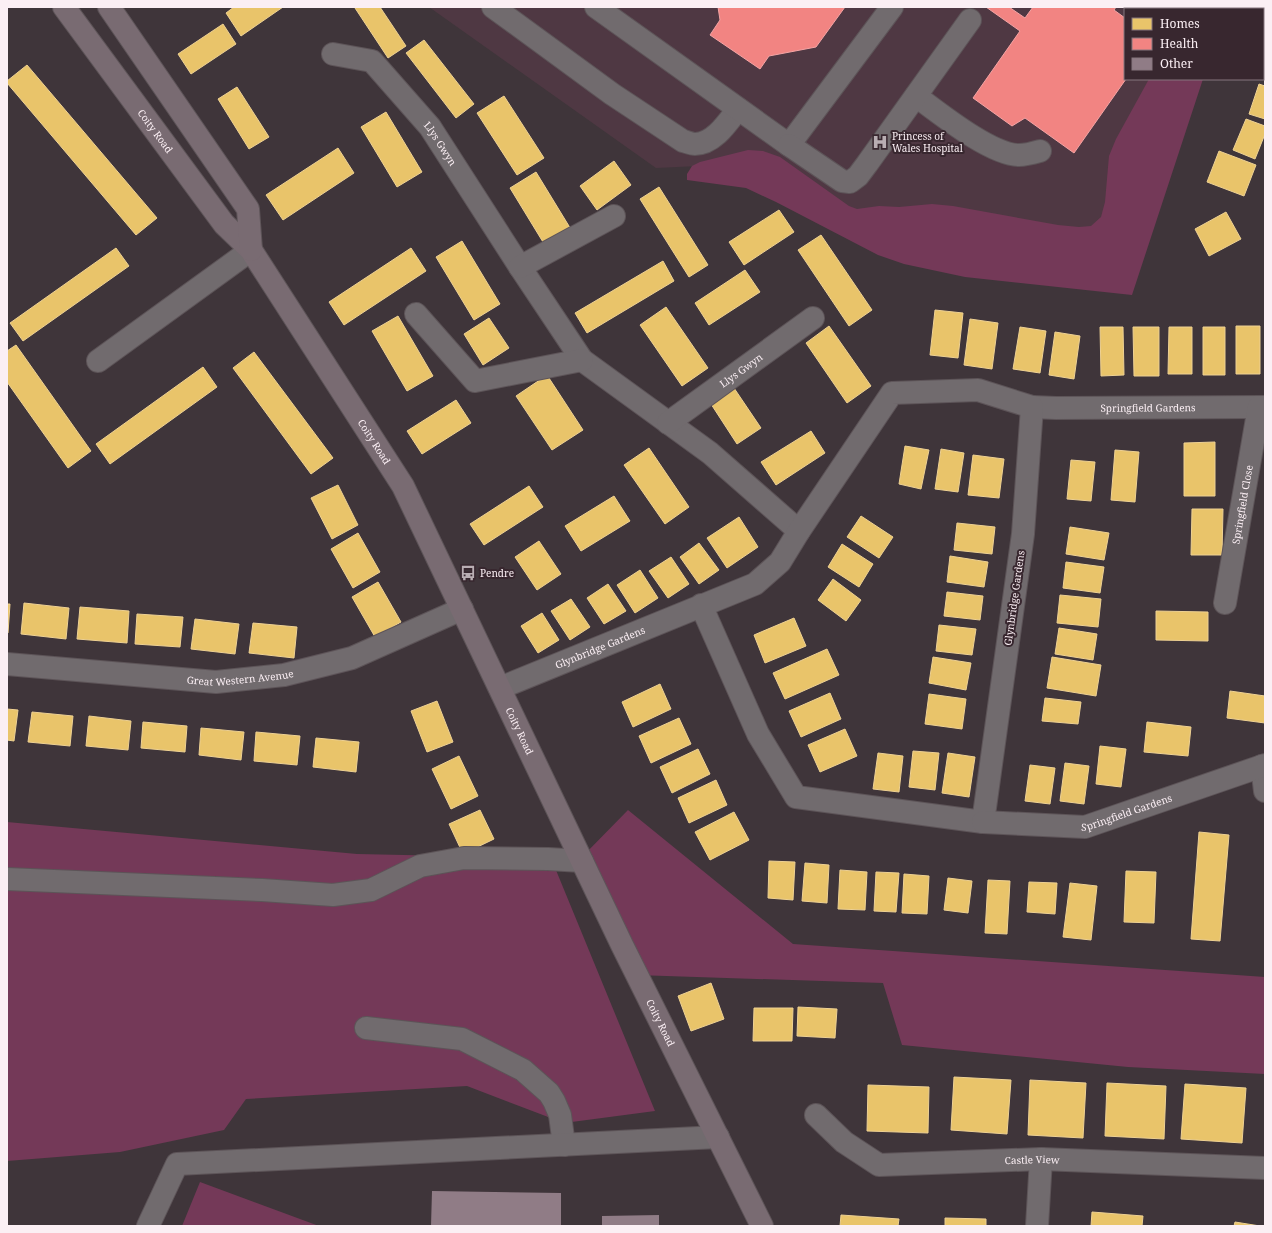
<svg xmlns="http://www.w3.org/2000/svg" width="1272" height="1233" font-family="'Noto Serif',serif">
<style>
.built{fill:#4f3843}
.green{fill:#743958}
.homes{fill:#e9c46a;stroke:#eed193}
.health{fill:#f28482;stroke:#f5a4a4}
.building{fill:#907c86}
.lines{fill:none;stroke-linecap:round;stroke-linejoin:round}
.minor-casing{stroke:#5d5458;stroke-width:24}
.major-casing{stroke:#5d5458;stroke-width:24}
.minor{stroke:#716b6e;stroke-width:22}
.major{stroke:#796b72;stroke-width:22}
.labels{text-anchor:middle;stroke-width:4;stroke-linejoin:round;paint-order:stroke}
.street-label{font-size:10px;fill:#fbeff4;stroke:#38272f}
.poi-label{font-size:10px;fill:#fbeff4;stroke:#38272f;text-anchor:start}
</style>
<rect width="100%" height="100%" fill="#3f353a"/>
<path class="built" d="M429 7H1188V9H1125V79H1163L1104 246 870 226 762 163 656 168Z"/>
<path class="green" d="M1185 7H1229L1228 9H1184Z
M1149 79H1203L1132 295 965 277 904 264 878 255 776 202 746 188 687 180V174L692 166 700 162 748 150 763 151 780 157 849 206 857 209 879 206 899 207 932 204 953 206 1058 225 1079 227 1091 226 1101 217 1105 202 1109 156 1116 139Z
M628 810 793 944 1265 977V1074L1128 1067 902 1045 883 983 636 975 581 858Z
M7 822 357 854 551 858 655 1111 564 1123 467 1086 246 1099 224 1130 120 1152 7 1161Z
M200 1182 319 1226H182Z"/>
<path class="homes" d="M234 7H283L241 36 226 13Z
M357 7H380L406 46 388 58 355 8Z
M223 24 236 44 191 74 178 54Z
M424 40 474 104 456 118 406 53Z
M27 65 157 218 136 235 7 83V81Z
M1265 67V78H1263Z
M1259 84 1265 86V119L1249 114Z
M237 87 269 137 249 149 218 99Z
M504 96 544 158 517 175 477 113Z
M386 112 422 172 397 187 361 127Z
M1246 119 1265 126V134L1255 159 1233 150Z
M338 148 354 173 283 220 266 195Z
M1219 151 1256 165 1244 196 1207 182Z
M614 161 631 185 597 210 580 186Z
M536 172 572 231 546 247 510 188Z
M659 187 708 265 689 277 640 199Z
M779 210 794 232 744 265 729 242Z
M1226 212 1241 239 1209 256 1195 229Z
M821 235 872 310 849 326 798 250Z
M462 241 500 304 474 320 436 257Z
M116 248 129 266 23 341 10 323Z
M411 248 426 271 344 325 329 302Z
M663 261 674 281 587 333 575 313Z
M745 270 760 292 709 325 695 303Z
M666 307 708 368 682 386 640 325Z
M935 310 963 313 958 358 930 355Z
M398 316 433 376 407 391 372 331Z
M489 318 509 348 483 365 464 334Z
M970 319 998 323 992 369 964 365Z
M829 326 871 386 847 403 806 343Z
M1236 326H1260V374H1236Z
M1020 327 1046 331 1040 373 1013 369Z
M1100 327H1123L1124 375 1101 376Z
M1133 327H1159V376H1134Z
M1169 327H1192V374H1168Z
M1203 327H1225V375H1203Z
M1055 332 1080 336 1074 379 1049 375Z
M16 345 91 451 68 468 7 382V351Z
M254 352 333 458 311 474 233 368Z
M203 367 217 387 110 464 96 444Z
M547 375 583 430 552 450 516 396Z
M734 388 761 428 737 444 711 404Z
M456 400 471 423 422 454 407 431Z
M811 431 825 453 776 485 761 462Z
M1215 442V496H1184V443Z
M905 446 929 450 921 489 899 484Z
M649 448 689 507 665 524 624 465Z
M941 449 964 453 958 492 935 489Z
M1115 450 1139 452 1135 502 1111 500Z
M973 455 1004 459 999 498 968 495Z
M1071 460 1095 462 1091 501 1067 499Z
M338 485 358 525 332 539 311 498Z
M529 486 543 507 484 545 470 524Z
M614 496 630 521 581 551 565 526Z
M1192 509H1223L1222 555H1191Z
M861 516 893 537 879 558 847 537Z
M739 517 758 547 727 568 707 538Z
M957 523 995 527 992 554 954 550Z
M1070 527 1109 533 1104 560 1066 554Z
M358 533 380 572 353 588 331 549Z
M539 541 561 574 537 590 515 557Z
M699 543 719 570 699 584 680 557Z
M842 544 873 564 859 587 828 567Z
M950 556 988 562 984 587 947 582Z
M671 557 689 584 668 598 649 571Z
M1066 562 1104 567 1100 593 1063 588Z
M640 570 658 598 635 613 617 585Z
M833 579 861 600 846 621 818 600Z
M378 582 401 622 375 637 352 597Z
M608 584 626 611 604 624 587 598Z
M947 592 983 596 980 620 944 616Z
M1060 595 1101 599 1098 627 1057 623Z
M571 599 590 627 570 640 551 611Z
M24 603 69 608 66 639 21 634Z
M7 604H10L8 633H7Z
M80 607 129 611 127 643 77 639Z
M1156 611 1208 612V641L1156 640Z
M542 613 559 640 538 653 521 626Z
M137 614 183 617 180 647 135 644Z
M794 618 806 646 765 663 754 635Z
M195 619 239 624 235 654 191 649Z
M253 623 297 627 294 658 249 653Z
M939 625 976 629 972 655 936 651Z
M1059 628 1097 634 1093 660 1055 654Z
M827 649 839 675 785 699 773 673Z
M933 657 971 663 966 690 929 683Z
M1052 657 1101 665 1096 696 1047 688Z
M660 684 671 709 633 727 622 702Z
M1230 691 1265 696V723L1227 718Z
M830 693 841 719 801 737 789 711Z
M929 694 966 699 962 729 925 724Z
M1045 698 1081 702 1078 724 1042 721Z
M437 701 453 742 427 752 411 711Z
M7 709 18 710 14 741 7 740Z
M32 712 73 716 70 746 28 742Z
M89 716 131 721 128 750 86 746Z
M679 718 691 744 651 763 639 736Z
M143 722 187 726 185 752 141 748Z
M1147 722 1191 727 1188 756 1144 752Z
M201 728 244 732 241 760 199 755Z
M845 729 857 756 820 772 808 745Z
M256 732 300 736 297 765 254 761Z
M316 738 359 742 356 772 313 767Z
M1100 746 1126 749 1121 787 1096 784Z
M698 749 710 774 672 793 660 767Z
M913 751 939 753 935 790 909 787Z
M878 753 903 756 899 792 873 789Z
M948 753 975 757 969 797 942 793Z
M459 756 478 796 451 809 432 769Z
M1065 763 1089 766 1084 804 1060 801Z
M1030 765 1055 768 1050 804 1025 801Z
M716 780 727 805 689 823 678 798Z
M480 810 494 839 463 854 449 824Z
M734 812 749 840 710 860 695 832Z
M1199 832 1229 835 1220 941 1191 939Z
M769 861 795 862 793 900 768 898Z
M805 863 829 865 827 903 802 901Z
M840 870 867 872 865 910 838 909Z
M1126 871 1156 872 1154 923 1124 922Z
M876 872 899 873 896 912 874 911Z
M904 874 929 876 927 914 902 913Z
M948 878 972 881 968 913 944 910Z
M988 880 1010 881 1007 934 985 933Z
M1029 882 1057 883 1055 914 1027 912Z
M1070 883 1097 886 1091 940 1063 937Z
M711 983 724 1019 691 1031 678 996Z
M798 1007 837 1009 835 1038 797 1036Z
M754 1008H793L792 1041H753Z
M954 1077 1011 1080 1007 1134 951 1130Z
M1030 1080 1086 1083 1083 1138 1028 1135Z
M1107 1083 1166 1086 1164 1139 1105 1136Z
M1185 1084 1246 1088 1242 1143 1181 1139Z
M868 1085 929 1087 928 1133 867 1131Z
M1092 1212 1143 1216 1142 1226H1091Z
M841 1215 899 1219 898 1226H840Z
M945 1218 986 1219V1226H945Z
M1235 1222 1260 1226H1234Z"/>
<path class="health" d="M718 7H845L816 47 769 56 760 69 710 35 720 20Z
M986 7H1009L1025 18 1033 7H1116L1114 10 1125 18V79H1126L1074 153 1025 118 1012 126 973 98 1020 31Z"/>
<path class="building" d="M432 1191 561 1193V1226H431Z
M659 1215V1226H602V1216Z"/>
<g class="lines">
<defs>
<g id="minor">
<path d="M493 7 612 94 683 141C687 142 691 144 695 144 714 144 728 122 738 109"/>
<path d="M596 7 789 145 892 7"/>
<path id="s1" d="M333 54 372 61 430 127 520 267 582 360 710 453 799 531"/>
<path d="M916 96C939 113 991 155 1019 155 1025 155 1033 153 1040 151"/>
<path d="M789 145 842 181 850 182 858 176 867 164 970 20"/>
<path d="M520 267 614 216"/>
<path d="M416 314 475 381 582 360"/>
<path d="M98 361 251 250"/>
<path id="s2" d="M1032 407 1056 408 1265 407"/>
<path id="s3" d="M668 423 813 318"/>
<path id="s4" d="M1225 603 1259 407"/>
<path id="s5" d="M7 664 216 682 284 675 352 658 462 609"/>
<path id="s6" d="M500 688 755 584 780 562 799 531 892 393 978 390 1032 407 1023 534 983 822 796 797 758 734 701 605"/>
<path d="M1262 766 1265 791"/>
<path id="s7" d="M983 822 1085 827 1265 765"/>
<path d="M7 879 262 890 333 895 371 890 420 866 464 858 548 859 582 861"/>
<path d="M366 1028 462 1039 523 1070 549 1093 554 1101 560 1115 564 1145"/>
<path id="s8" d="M816 1115 844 1142 879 1165 1041 1159 1265 1168"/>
<path d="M148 1226 177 1164 718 1137"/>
<path d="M1037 1226 1041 1159"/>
</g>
<g id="major">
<path id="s9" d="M64 7 224 224 251 250 403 486 622 945 762 1226"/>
<path d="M109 7 248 209 251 250"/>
</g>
</defs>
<use href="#minor" class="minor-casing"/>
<use href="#major" class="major-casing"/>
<use href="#minor" class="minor"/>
<use href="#major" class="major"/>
</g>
<defs>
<symbol id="hospital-bare" viewBox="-9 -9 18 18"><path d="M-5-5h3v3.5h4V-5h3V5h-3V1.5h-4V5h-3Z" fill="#b9aeb3" stroke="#38272f" stroke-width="2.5" paint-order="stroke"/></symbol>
<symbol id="bus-bare" viewBox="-9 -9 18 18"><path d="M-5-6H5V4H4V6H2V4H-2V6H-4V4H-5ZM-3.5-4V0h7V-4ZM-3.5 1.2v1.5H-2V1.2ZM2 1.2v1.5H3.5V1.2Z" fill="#b9aeb3" stroke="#38272f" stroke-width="2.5" paint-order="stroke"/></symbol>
</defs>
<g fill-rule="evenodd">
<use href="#hospital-bare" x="869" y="131" width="22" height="22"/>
<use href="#bus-bare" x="457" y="562" width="22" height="22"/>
</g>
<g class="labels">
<g class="street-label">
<text dy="4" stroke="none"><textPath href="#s9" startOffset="154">Coity Road</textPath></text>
<text dy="4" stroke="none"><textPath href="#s1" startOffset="147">Llys Gwyn</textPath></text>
<text dy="4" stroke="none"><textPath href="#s3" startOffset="90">Llys Gwyn</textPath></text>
<text dy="4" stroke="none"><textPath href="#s2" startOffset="116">Springfield Gardens</textPath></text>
<text dy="4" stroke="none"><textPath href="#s9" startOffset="535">Coity Road</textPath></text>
<text dy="4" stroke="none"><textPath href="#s4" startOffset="100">Springfield Close</textPath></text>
<text transform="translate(1014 598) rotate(-82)" y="4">Glynbridge Gardens</text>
<text dy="4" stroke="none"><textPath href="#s6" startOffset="108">Glynbridge Gardens</textPath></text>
<text dy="4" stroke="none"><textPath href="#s5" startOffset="234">Great Western Avenue</textPath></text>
<text dy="4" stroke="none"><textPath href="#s9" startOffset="859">Coity Road</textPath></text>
<text dy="4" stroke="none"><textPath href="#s7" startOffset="146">Springfield Gardens</textPath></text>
<text dy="4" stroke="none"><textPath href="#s9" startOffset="1183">Coity Road</textPath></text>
<text dy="4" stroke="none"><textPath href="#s8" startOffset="234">Castle View</textPath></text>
</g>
<g class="poi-label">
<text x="892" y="140">Princess of<tspan x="892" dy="12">Wales Hospital</tspan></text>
<text x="480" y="577">Pendre</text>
</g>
</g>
<rect width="1272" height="1233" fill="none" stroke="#fbeff4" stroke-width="16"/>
<rect x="1124" y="8" width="140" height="72" fill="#38272f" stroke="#86777e"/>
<rect x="1132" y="18" width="20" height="12" fill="#e9c46a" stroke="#86777e"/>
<text x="1160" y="28" font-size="12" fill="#fbeff4">Homes</text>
<rect x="1132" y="38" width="20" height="12" fill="#f28482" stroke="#86777e"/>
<text x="1160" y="48" font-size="12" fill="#fbeff4">Health</text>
<rect x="1132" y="58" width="20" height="12" fill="#907c86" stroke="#86777e"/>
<text x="1160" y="68" font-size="12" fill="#fbeff4">Other</text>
</svg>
